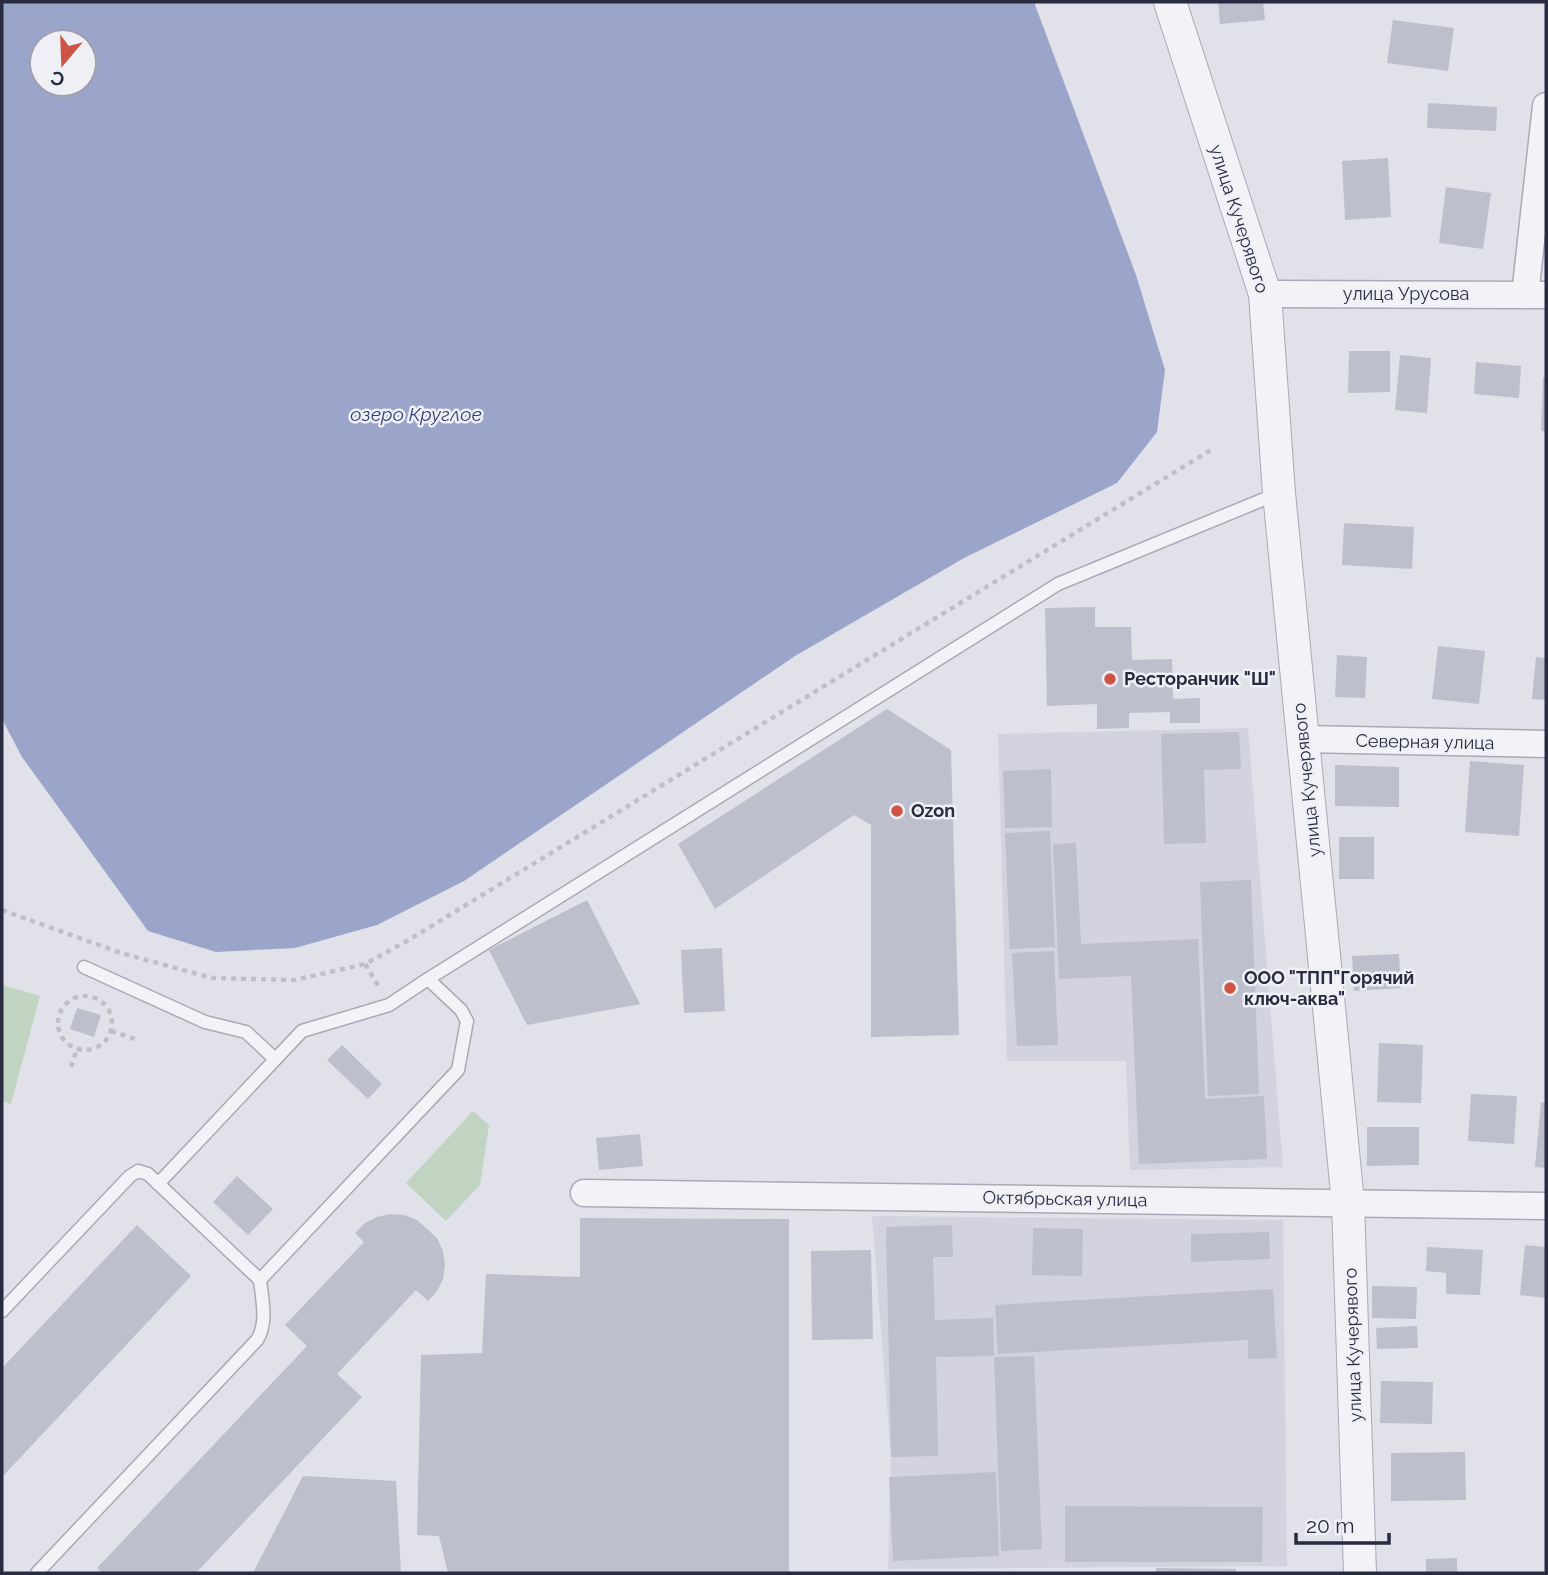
<svg xmlns="http://www.w3.org/2000/svg" width="1548" height="1575" font-family="Raleway,sans-serif">
<style>
.built{fill:#d2d3de}
.green{fill:#c1d3c1}
.water{fill:#9ba5c9;fill-rule:evenodd}
.building{fill:#bdbfcc}
.lines{fill:none;stroke-linecap:round;stroke-linejoin:round}
.service-casing{stroke:#a9aab6;stroke-width:15}
.minor-casing{stroke:#a9aab6;stroke-width:29}
.tertiary-casing{stroke:#a9aab6;stroke-width:34}
.path{stroke:#bebfc7;stroke-width:4.5;stroke-dasharray:5 5;stroke-linecap:butt}
.service{stroke:#f3f3f7;stroke-width:12}
.minor{stroke:#f3f3f7;stroke-width:26}
.tertiary{stroke:#f3f3f7;stroke-width:32}
.poi-dot{fill:#ce5545;stroke:#eff0f6;stroke-width:2.5}
.labels{text-anchor:middle;stroke-width:5;stroke-linejoin:round;paint-order:stroke}
.street-label{font-size:18px;fill:#292b40;stroke:#eff0f6}
.poi-label{font-size:18px;font-weight:bold;fill:#292b40;stroke:#eff0f6;text-anchor:start}
.water-label{font-size:19px;font-style:italic;fill:#333e74;stroke:#eff0f6}
</style>
<rect width="100%" height="100%" fill="#e0e1e9"/>
<path class="built" d="M1248 728 1283 1167 1130 1170 1126 1061H1007L998 734Z
M872 1216 1283 1220 1287 1566 888 1569 891 1457Z"/>
<path class="green" d="M2 985 40 996 11 1104 2 1101Z
M473 1111 489 1125 480 1185 446 1221 406 1183Z"/>
<path class="water" d="M2 2H1034L1136 275 1165 370 1157 432 1117 483 964 558 795 656 464 881 377 925 295 948 216 952 148 931 22 757 2 719ZM42 42H84V84H42Z"/>
<path class="building" d="M1218 2H1263L1265 20 1220 24Z
M1393 20 1454 28 1448 71 1387 63Z
M1428 103 1497 107 1496 131 1427 128Z
M1388 158 1391 217 1345 220 1342 161Z
M1446 187 1491 193 1483 249 1439 243Z
M1349 351H1390V392L1348 393Z
M1400 355 1431 358 1427 413 1395 410Z
M1476 362 1521 366 1519 398 1474 394Z
M1543 377 1546 378V432L1541 431Z
M1344 523 1414 527 1412 569 1342 565Z
M1095 607V627H1131L1132 660 1172 659 1173 699 1200 698V723H1170V712L1129 713V728L1097 729V704L1047 706 1045 608Z
M1438 646 1485 651 1479 704 1432 699Z
M1337 655 1367 657 1365 698 1335 697Z
M1536 657 1546 658V700L1532 699Z
M887 709 951 750 959 1035 871 1037V825L854 815 715 909 678 844Z
M1239 732 1241 769 1204 770 1206 843 1164 844 1161 734Z
M1470 761 1524 765 1519 836 1465 832Z
M1335 765 1399 767V807L1335 806Z
M1051 769 1052 827 1005 828 1003 771Z
M1050 831 1055 947 1010 949 1005 833Z
M1339 837H1374V879H1339Z
M1076 843 1081 944 1198 939 1205 1099 1264 1096 1267 1159 1139 1164 1131 976 1059 979 1053 844Z
M1251 880 1259 1094 1208 1096 1200 882Z
M587 900 640 1004 527 1025 489 950Z
M722 948 725 1011 684 1013 681 950Z
M1054 951 1058 1045 1017 1046 1012 953Z
M1399 954 1401 988 1354 991 1352 956Z
M77 1008 101 1015 94 1037 70 1029Z
M1379 1043 1423 1045 1421 1103 1377 1102Z
M342 1045 382 1084 368 1099 327 1060Z
M1471 1094 1517 1096 1514 1144 1468 1141Z
M1541 1102 1546 1103V1168L1535 1167Z
M1367 1127H1419V1165L1367 1166Z
M640 1134 643 1166 599 1170 596 1138Z
M237 1176 273 1209 248 1235 213 1202Z
M390 1214 404 1215 417 1220 437 1238 443 1251 445 1265 443 1279 437 1291 428 1301 416 1290 337 1374 362 1397 196 1573H102L97 1568 307 1346 285 1325 364 1242 355 1233 365 1223 377 1217Z
M580 1218 789 1219V1573H448L439 1536 417 1535 421 1355 482 1353 486 1274 580 1277Z
M137 1225 191 1276 2 1477V1368Z
M952 1225 953 1257H933L935 1320 993 1318 994 1356 936 1357 938 1456 891 1457 886 1227Z
M1033 1228 1083 1229 1082 1276 1032 1275Z
M1269 1232 1270 1259 1191 1262V1234Z
M1525 1245 1546 1247V1298L1520 1295Z
M1427 1247 1483 1250 1480 1295 1446 1294V1273L1426 1271Z
M871 1250 873 1339 812 1340 811 1251Z
M1372 1286 1417 1287 1416 1319 1372 1318Z
M1273 1289 1277 1358 1248 1359V1340L998 1354 995 1305Z
M1417 1326 1418 1348 1377 1349 1376 1328Z
M1034 1356 1042 1549 1001 1551 994 1357Z
M1381 1381 1433 1382 1432 1424 1380 1423Z
M1465 1452 1466 1500 1391 1501V1453Z
M996 1472 999 1556 893 1561 889 1477Z
M303 1476 396 1481 401 1573H253Z
M1065 1506 1263 1507 1262 1562H1065Z
M1457 1558V1573H1426V1559Z
M1156 1568 1236 1569V1573H1156Z"/>
<g class="lines">
<defs>
<path id="service" d="M84 967 205 1022 246 1032 275 1059
M428 979 1058 584 1279 493
M158 1184 302 1031 389 1005 428 979 461 1010 467 1021 458 1070 260 1280
M2 1311 130 1176 138 1171 148 1174 260 1280C262 1299 268 1323 257 1340L37 1573"/>
<path id="minor" d="M1265 294 1546 295
M1525 295 1546 106
M1303 739 1546 744
M584 1193 1546 1206"/>
<path id="tertiary" d="M1170 2 1265 294 1279 493 1348 1203 1360 1573"/>
</defs>
<use href="#service" class="service-casing"/>
<use href="#minor" class="minor-casing"/>
<use href="#tertiary" class="tertiary-casing"/>
<path class="path" d="M2 910 121 953 212 978 295 980 365 964 407 941 1214 448
M365 964 379 987
M58 1023a27 27 0 1 1 54 0a27 27 0 1 1-54 0Z
M111 1031 135 1039
M71 1067 77 1049"/>
<use href="#service" class="service"/>
<use href="#minor" class="minor"/>
<use href="#tertiary" class="tertiary"/>
</g>
<g class="poi-dot">
<circle cx="1110" cy="679" r="7"/>
<circle cx="897" cy="811" r="7"/>
<circle cx="1230" cy="988" r="7"/>
</g>
<g class="labels">
<g class="street-label">
<text transform="translate(1239 219) rotate(72)" y="6">улица Кучерявого</text>
<text x="1406" y="300">улица Урусова</text>
<text transform="translate(1425 742) rotate(1)" y="6">Северная улица</text>
<text transform="translate(1307 780) rotate(-96)" y="6">улица Кучерявого</text>
<text transform="translate(1065 1199) rotate(1)" y="6">Октябрьская улица</text>
<text transform="translate(1353 1345) rotate(-92)" y="6">улица Кучерявого</text>
</g>
<g class="poi-label">
<text x="1124" y="685">Ресторанчик "Ш"</text>
<text x="911" y="817">Ozon</text>
<text x="1244" y="984">ООО "ТПП"Горячий<tspan x="1244" dy="21">ключ-аква"</tspan></text>
</g>
<g class="water-label">
<text x="416" y="421">озеро Круглое</text>
</g>
</g>
<rect width="1548" height="1575" fill="none" stroke="#292b40" stroke-width="7"/>
<g transform="translate(63 63) rotate(199)"><circle r="33" fill="#eff0f6" stroke="#a0a1ad" stroke-width="2"/>
<path d="M0-5L12 26L0 18L-12 26Z" fill="#ce5545"/>
<text y="-10" font-size="19" font-weight="bold" text-anchor="middle" fill="#292b40">С</text>
</g>
<path d="M1296 1533v10h93v-10" fill="none" stroke="#292b40" stroke-width="3.5"/>
<text x="1306" y="1533" font-size="21" fill="#292b40" stroke="#eff0f6" stroke-width="5" paint-order="stroke">20 m</text>
</svg>
